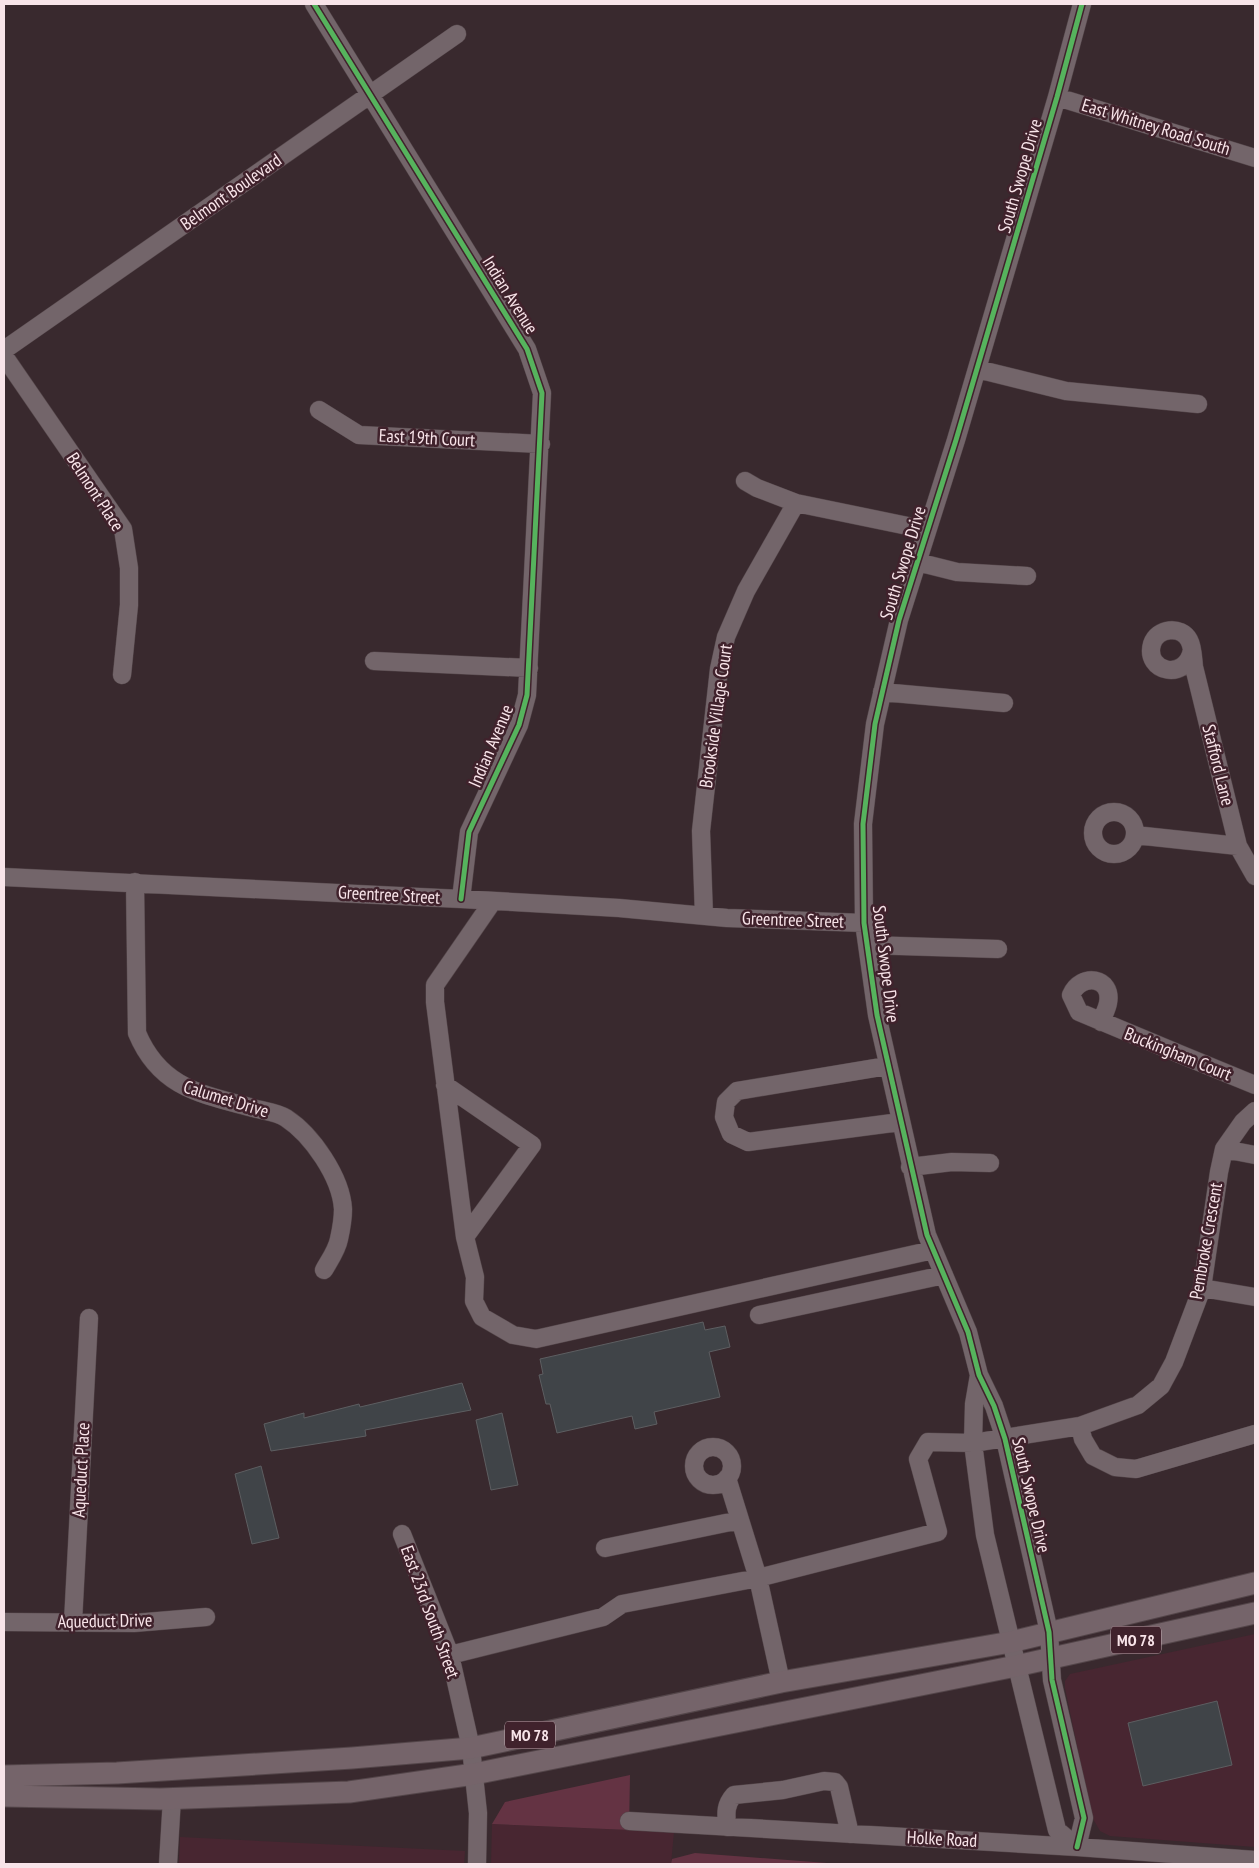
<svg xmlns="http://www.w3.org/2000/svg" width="1259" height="1868" font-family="'PT Sans Narrow',sans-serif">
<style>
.built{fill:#482631}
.green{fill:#643343}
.building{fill:#404448;stroke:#5d5e61}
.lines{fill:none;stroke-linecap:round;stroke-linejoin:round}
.minor-casing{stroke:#534549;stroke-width:19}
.major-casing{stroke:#534549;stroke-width:23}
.minor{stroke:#73656a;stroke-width:18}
.major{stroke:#75646a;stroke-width:21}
.cycleway-casing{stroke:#40222c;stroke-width:8}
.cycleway{stroke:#56b35d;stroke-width:5}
.labels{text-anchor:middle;stroke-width:5;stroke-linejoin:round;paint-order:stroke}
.shield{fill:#40222c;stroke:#c1aab0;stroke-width:1}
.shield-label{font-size:16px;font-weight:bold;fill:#f8e4e9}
.street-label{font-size:18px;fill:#f8e4e9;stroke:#40222c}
</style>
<rect width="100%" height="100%" fill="#39292e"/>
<path class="built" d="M1255 1634V1847L1110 1836 1100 1831 1092 1817 1065 1688V1681L1070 1674Z
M492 1824 674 1832 671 1864H491Z
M180 1837 465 1851 464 1864H179Z"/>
<path class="green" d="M630 1775 629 1830 492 1824 505 1802Z
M695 1853 840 1864H671L672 1859Z"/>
<path class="building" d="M703 1322 705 1330 725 1326 730 1347 709 1352 720 1397 654 1412 657 1424 635 1429 632 1416 557 1433 550 1404H546L539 1375 543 1374 540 1359Z
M462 1383 471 1410 365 1430 366 1436 271 1451 264 1424 304 1413V1418L359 1404 360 1407Z
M502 1413 518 1485 491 1490 476 1420Z
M261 1466 279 1538 252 1544 235 1474Z
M1217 1701 1232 1765 1143 1786 1128 1723Z"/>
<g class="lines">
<defs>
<path id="minor" d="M314 4 527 349 542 393 527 695 519 725 469 832 461 899
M1057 97 1255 158
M4 350 457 34
M4 356 123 529 129 568V605L122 675
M977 369 1066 391 1198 404
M319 410 359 435 541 444
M745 481 757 488 796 503 927 530
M917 562 957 572 1027 576
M1192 650C1186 682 1144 672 1152 644 1157 628 1181 625 1189 640 1193 647 1193 658 1194 667L1238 846 1255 876
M374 661 529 668
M882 692 1004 703
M1093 833a21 21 0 1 1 42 0a21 21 0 1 1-42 0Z
M1135 835 1238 846
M4 877 461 899 619 908 727 918 864 923
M135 882 137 1033C160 1088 201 1094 253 1108 263 1111 277 1112 286 1118 312 1135 341 1177 343 1209 343 1218 341 1230 339 1239 337 1250 329 1261 324 1270
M493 901 435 985V1002L465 1237 475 1277 474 1301 482 1317 513 1335 536 1339 933 1250
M704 916 701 831 719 669 726 637 746 591 796 503
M867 945 998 949
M1101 1022C1103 1016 1107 1009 1108 1003 1113 977 1081 972 1071 995L1079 1012C1138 1037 1196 1061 1255 1085
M887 1066 737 1091 726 1102 724 1117 731 1134 748 1142 900 1122
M445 1085 532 1145 465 1237
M1224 1149 1255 1155
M910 1167 952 1162 990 1163
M1202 1288 1255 1297
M759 1315 944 1275
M979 1375 974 1404 973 1443 985 1535 1057 1830 1077 1847
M1080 1426 1083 1439 1093 1456 1115 1467 1136 1469 1255 1434
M694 1466a19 19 0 1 1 38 0a19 19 0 1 1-38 0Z
M727 1478 758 1578 781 1682
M402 1534 450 1655 471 1748 478 1813 477 1864
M605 1548 740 1520
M4 1622 134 1623 206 1617
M73 1622 89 1318
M450 1655 603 1617 622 1604 758 1578 938 1532 918 1459 928 1442 973 1443 1080 1426 1138 1405 1161 1386 1174 1362 1202 1288 1219 1172 1224 1149 1243 1122 1255 1111
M629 1821 1077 1847 1255 1860
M727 1827C726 1813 725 1805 734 1795L783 1790 824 1781 835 1782 839 1787 850 1834
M1077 1847 1084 1818 1052 1680 1049 1632 1005 1439 994 1406 979 1375 968 1332 927 1235 877 1015 864 923 863 824 875 724 899 620 956 440 1057 97 1082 4
M168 1864 172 1798"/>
<path id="major" d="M4 1776 117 1773 352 1758 471 1748 781 1682 1011 1642 1255 1583
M4 1796 160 1799 349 1792 474 1774 1016 1666 1255 1613"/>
</defs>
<use href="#minor" class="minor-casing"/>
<use href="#major" class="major-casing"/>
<use href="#minor" class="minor"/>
<use href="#major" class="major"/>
<defs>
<path id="cycleway" d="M314 4 527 349 542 393 527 695 519 725 469 832 461 899
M1077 1847 1084 1818 1052 1680 1049 1632 1005 1439 994 1406 979 1375 968 1332 927 1235 877 1015 864 923 863 824 875 724 899 620 956 440 1057 97 1082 4"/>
</defs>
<use href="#cycleway" class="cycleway-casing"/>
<use href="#cycleway" class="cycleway"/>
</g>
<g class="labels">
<g class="shield">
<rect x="1111" y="1626.5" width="50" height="27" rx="4"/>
<rect x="505" y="1721.5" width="50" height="27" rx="4"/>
</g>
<g class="shield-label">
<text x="1136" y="1646">MO 78</text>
<text x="530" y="1741">MO 78</text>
</g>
<g class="street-label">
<text transform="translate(1156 127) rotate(17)" y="6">East Whitney Road South</text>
<text transform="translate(1020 176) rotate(-74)" y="6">South Swope Drive</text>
<text transform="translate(231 192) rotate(-35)" y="6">Belmont Boulevard</text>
<text transform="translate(510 295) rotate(58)" y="6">Indian Avenue</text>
<text transform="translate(427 438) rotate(3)" y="6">East 19th Court</text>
<text transform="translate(95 492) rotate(57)" y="6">Belmont Place</text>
<text transform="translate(903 563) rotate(-73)" y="6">South Swope Drive</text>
<text transform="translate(716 716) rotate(-82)" y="6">Brookside Village Court</text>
<text transform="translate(491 746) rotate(-67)" y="6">Indian Avenue</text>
<text transform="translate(1218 765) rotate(76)" y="6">Stafford Lane</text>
<text transform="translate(389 895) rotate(3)" y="6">Greentree Street</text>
<text transform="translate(793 920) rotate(2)" y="6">Greentree Street</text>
<text transform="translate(886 964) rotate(83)" y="6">South Swope Drive</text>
<text transform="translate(1178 1054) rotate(22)" y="6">Buckingham Court</text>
<text transform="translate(226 1099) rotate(17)" y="6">Calumet Drive</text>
<text transform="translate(1206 1241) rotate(-80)" y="6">Pembroke Crescent</text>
<text transform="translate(81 1470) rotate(-87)" y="6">Aqueduct Place</text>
<text transform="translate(1031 1495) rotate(77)" y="6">South Swope Drive</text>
<text transform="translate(430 1612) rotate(70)" y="6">East 23rd South Street</text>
<text transform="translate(105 1621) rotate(-1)" y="6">Aqueduct Drive</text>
<text transform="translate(942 1839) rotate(3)" y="6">Holke Road</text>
</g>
</g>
<rect width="1259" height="1868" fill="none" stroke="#f8e4e9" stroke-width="10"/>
</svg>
